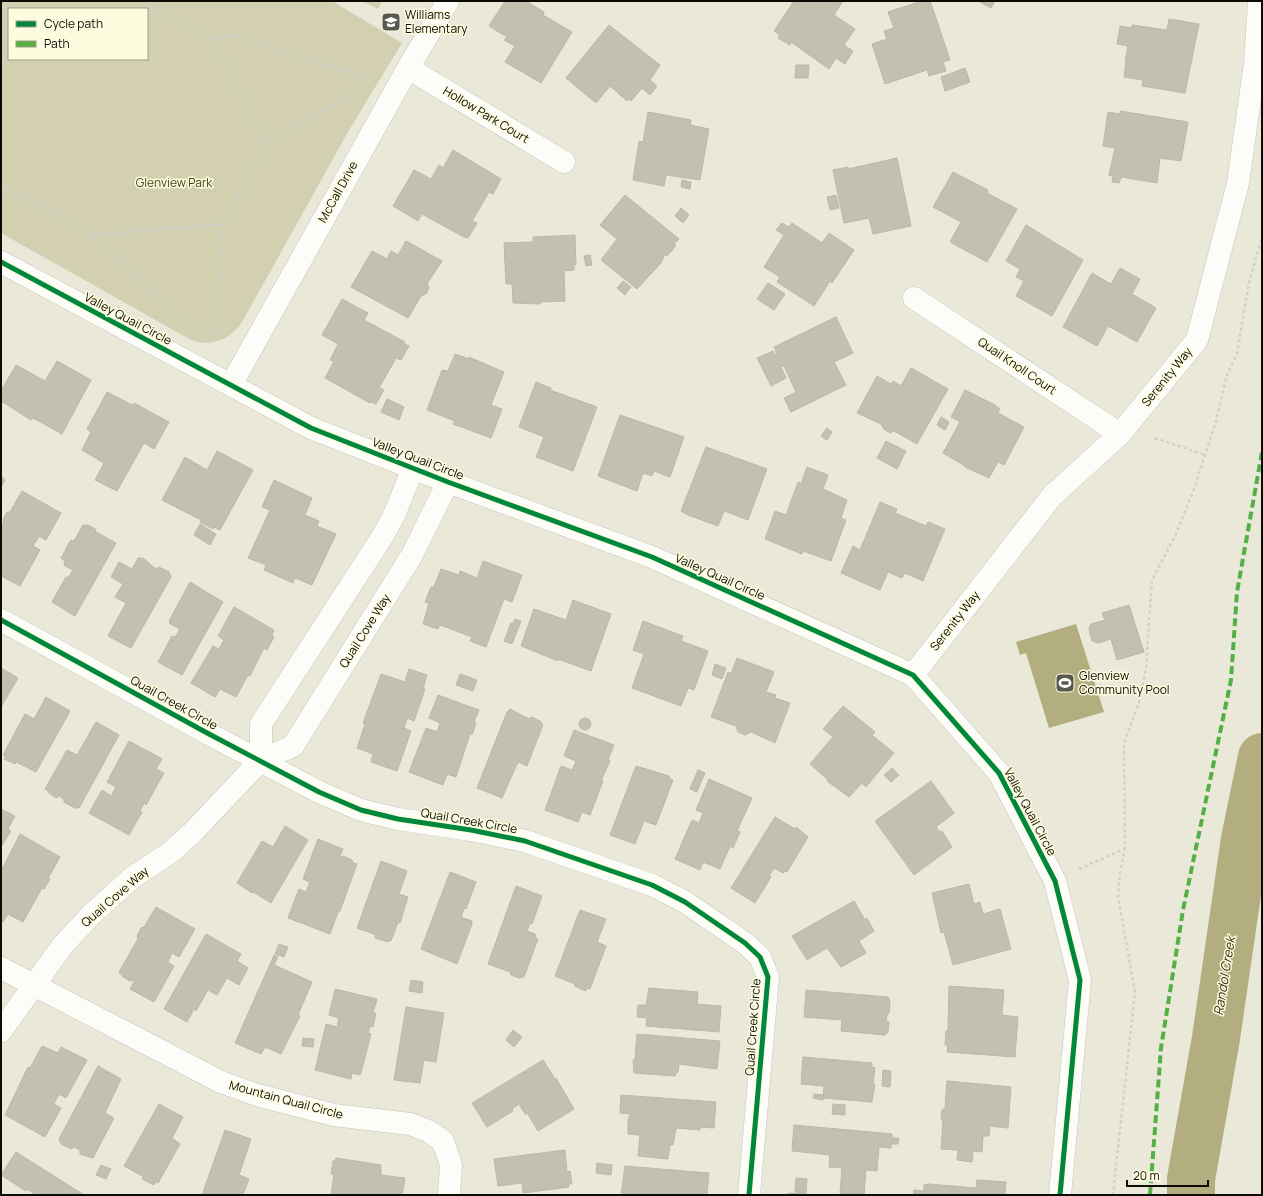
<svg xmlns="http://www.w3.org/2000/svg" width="1263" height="1196" font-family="Manrope,sans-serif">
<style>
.green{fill:#d2d0b1;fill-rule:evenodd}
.water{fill:#b2ae80}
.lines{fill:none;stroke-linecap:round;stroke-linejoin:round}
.river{stroke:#b2ae80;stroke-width:48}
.building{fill:#c2c1af;stroke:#b9b8ac}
.street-casing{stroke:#c7c6ba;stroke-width:23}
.path{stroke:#d0cfcb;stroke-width:2.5;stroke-dasharray:3 3;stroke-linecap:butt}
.street{stroke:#fcfcf9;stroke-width:22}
.quiet{stroke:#54b044;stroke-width:4;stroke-dasharray:8 4;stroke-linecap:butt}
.cycleway-casing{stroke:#fdfcdf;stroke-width:8}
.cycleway{stroke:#00873e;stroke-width:5}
.labels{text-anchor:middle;stroke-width:3;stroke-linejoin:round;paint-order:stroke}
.poi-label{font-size:12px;fill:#0d0c04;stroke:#fdfcdf;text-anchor:start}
.street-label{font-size:12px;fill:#0d0c04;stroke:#fdfcdf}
.park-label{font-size:12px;fill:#433f0f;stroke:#fdfcdf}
.water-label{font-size:13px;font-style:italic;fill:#2d2b0f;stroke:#fdfcdf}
</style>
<rect width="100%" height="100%" fill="#e9e8d9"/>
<path class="green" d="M1 1H332L402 43 348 132 242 322C230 340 212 347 191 340L1 233ZM9 9H147V59H9Z
M361 1H382L378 9Z"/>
<path class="water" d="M1076 624 1104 712 1049 728 1026 653 1020 655 1016 642Z"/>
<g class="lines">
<path class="river" d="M1191 1195V1179L1216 1038 1245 839 1262 757"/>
</g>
<path class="building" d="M505 1H526L544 12 543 15 572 32 541 83 505 62 515 46 504 40 507 37 489 26Z
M794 1H843L834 15 855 29 844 45 853 51 845 64 836 58 829 69 791 42 790 45 778 38 780 35 774 31Z
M922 1H930L935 15 950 60 943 62 946 71 929 76 927 70 885 84 872 44 887 39 884 31 894 28 888 12Z
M981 1H995L991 8 980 2Z
M1169 19 1199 24 1185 93 1142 86 1143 80 1124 77 1126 62H1125L1128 46 1117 44 1120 26 1131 28 1132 25 1167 30Z
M609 25 660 65 650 80 657 86 650 95 642 88 631 101 629 99 627 101 610 86 596 103 566 78Z
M796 65H809L808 78H795Z
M965 68 970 82 945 91 941 77Z
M1120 111 1188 122 1181 161 1160 158 1157 183 1121 177 1119 183 1112 182 1113 176 1109 175 1115 148 1103 146 1108 112 1120 114Z
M648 112 691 120 690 125 709 129 700 180 666 175 664 186 633 180 639 141 643 142Z
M453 150 501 179 493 194 489 192 472 221 477 223 468 238 464 237 422 214 418 221 393 206 414 170 431 179 439 165 443 168Z
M897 158 911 226 873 234 869 218 844 223 833 170 848 167V169Z
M953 172 988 190 987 193 1017 209 987 262 950 242 961 222 933 207Z
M682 180 691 182 690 189 681 187Z
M625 195 679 239 674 244 676 246 667 256 665 254 661 263 637 289 601 260 617 239 600 225Z
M836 195 839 208 830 210 827 197Z
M681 208 689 215 683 223 675 216Z
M782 223 789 227 792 223 822 243 829 233 854 250 832 283 830 281 814 306 777 282 780 277 764 267 784 235 776 230Z
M1026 225 1083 260 1052 316 1016 296 1024 281 1016 277 1020 269 1006 261Z
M575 235 576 265H574V270L564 271 565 301 540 302V304L513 303 512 284H506L504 243 533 242V237Z
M406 241 442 261 427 284 429 288 426 294 421 296 408 318 351 287 372 251 387 259 391 251 398 255Z
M590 255 592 265 586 266 584 256Z
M1120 268 1140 279 1132 294 1156 308 1137 342 1108 326 1097 346 1063 327 1092 273 1111 284Z
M623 281 631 287 625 295 617 288Z
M768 283 785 294 774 310 757 299Z
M342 299 368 313 364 320 405 342 404 344 409 346 401 360 396 358 379 388 384 390 376 404 371 402 370 403 325 378 334 361 330 360 338 344 322 335Z
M836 317 853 353 834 362 846 385 791 412 784 398 796 392 784 366 781 367 786 378 771 386 757 358 773 351 775 355 777 354 774 347Z
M455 354 469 359V357L504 372 491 405 502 409 491 438 453 424 455 421 427 410 442 370 448 371Z
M57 361 91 380 62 434 33 418 31 420 1 401V391L16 365 45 381Z
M911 368 948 389 917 444 894 431 890 433 884 429 881 424 857 413 877 376 891 384 893 381 901 386Z
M536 382 551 388 550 390 597 407 573 471 536 457 544 437 519 427Z
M965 390 995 405 1000 409 998 413 1024 427 1004 465 998 462 989 478 965 467V466L943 453 960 422 951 417Z
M107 392 132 405 134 403 169 422 154 449 144 443 117 491 95 480 104 463 82 450 91 432 87 429Z
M387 399 404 407 399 420 381 412Z
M620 415 684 437 670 477 654 471 652 476 643 473 637 491 598 476Z
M941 417 949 422 945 430 937 425Z
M827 428 832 432 827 440 821 436Z
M886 441 906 451 897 469 877 458Z
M706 447 767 469 748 520 724 511 718 526 688 515 681 511Z
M217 451 253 470 220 530 214 527 213 529 200 522 201 520 162 500 185 457 207 470Z
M807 467 828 475 823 489 847 500 841 518 846 520 831 561 803 551 802 554 765 539 775 511 786 515 798 482 801 484Z
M1 476 5 480 1 487Z
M274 480 312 498 305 515 319 521 317 526 336 534 312 585 295 578 293 583 264 570 266 565 248 558 270 510 262 507Z
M22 491 61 513 46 540 39 536 33 546 40 550 20 586 1 576V528L4 522 3 520 7 512H10Z
M880 502 897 509 895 513 926 526 928 522 945 529 923 581 905 573 902 578 888 572 880 590 841 573 853 546 860 550Z
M200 524 216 534 210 545 194 535Z
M83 525H88L95 529 96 532 116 543 75 616 52 602 66 577H69L73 570 65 566 64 560 61 558 66 549 69 551 66 548 71 540 74 541Z
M138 558H143L156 569 159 567 169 572 171 577 131 648 108 636 126 603 115 597 123 584 111 577 119 562 132 569Z
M483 561 522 575 512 602 504 599 486 647 470 641 472 637 440 625 438 629 423 624 429 603 425 602 431 587H434L441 569 459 575 460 571 477 578Z
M190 582 223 602 182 675 158 662 172 636 175 637 180 629 169 623 171 621H169Z
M573 600 611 614 591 671 558 659V661L521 646 534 609 566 620Z
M1129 605 1144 652 1117 660 1111 639 1098 643 1092 641 1089 629 1091 624 1105 620 1102 613Z
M234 607 274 630 272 635 274 637 267 650 264 648 250 676 248 675 236 697 220 689 215 697 191 683 213 646 219 649 224 640 218 636Z
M515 619 521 621 512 644 504 641 511 623H513Z
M643 621 683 636 681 641 708 651 694 690 688 688 681 706 632 688 644 654 633 650Z
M737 658 774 672 766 692 776 695 775 698 790 703 775 743 751 732 745 735 738 732 736 726 711 717 728 672 731 674Z
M715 664 726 668 722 679 712 675Z
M1 668 18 678 1 707Z
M409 669 427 675 423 689H425L414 721 407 718 404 728 411 731 397 771 371 762 373 754 357 748 365 724 363 723 381 674 405 682Z
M460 674 477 680 473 691 456 685Z
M438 695 479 710 474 722 476 723 472 735 470 734 456 777 447 774 443 785 409 772 426 728 437 732 440 723 429 718Z
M46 697 70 711 36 772 16 762 15 764 4 759 6 756 3 755 25 714 34 719Z
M843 706 875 732 872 735 894 753 866 787 862 783 849 797 827 781 828 780 810 764 833 737 823 729Z
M510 709 529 719 531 717 540 721 543 725 527 766 518 762 502 798 477 788 507 712Z
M579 724a6 6 0 1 1 12 0a6 6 0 1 1-12 0Z
M96 722 119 735 79 808H75L64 802V799L59 796 56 798 49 793 48 791 45 789 67 750 77 755Z
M574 730 614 745 608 760 610 761 601 781H603L590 815 582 812 578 822 545 810 561 766 572 770 576 761 564 756Z
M129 741 162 759 156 769 164 773 146 805 144 803 140 811 142 812 129 835 89 813 102 790 111 796 116 787 107 782Z
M636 766 669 776V778L673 780 656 825 644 821 635 844 610 835Z
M892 768 899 775 891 782 884 775Z
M698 770 705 773 697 792 690 789Z
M709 779 752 798 737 831 740 832 733 848 730 846 720 869 703 862 700 870 675 859 692 820 699 823 703 813 696 810Z
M931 781 954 813 936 827 940 832 942 831 952 847 914 875 875 821Z
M1 809 15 816 8 829 11 831 1 847Z
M775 817 795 829 796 827 808 837 787 872 785 871 783 873 774 868 769 876 771 877 755 903 731 888Z
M285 826 308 840 271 903 253 892 252 893 237 883 262 841 273 847Z
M20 834 60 857 48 878 50 879 44 889 42 888 23 922 8 914 3 922 1 921V871Z
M318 839 343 849 339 858 343 856 352 860 353 863 357 864 340 911 338 912 330 934 288 918 299 889 306 892 310 882 303 879Z
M381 861 407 871 399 894 408 897 400 923 398 922 391 941 389 940 388 942 375 938 376 935 357 928Z
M450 872 476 882 466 909 464 908 461 917 472 921V924L457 964 421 949Z
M969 884 974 904 980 902 983 914 1000 909 1011 949 953 965 944 932 941 933 932 893Z
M516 886 542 896 532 924 530 923 527 931 535 934 536 938 538 939 524 977 519 978 511 975 510 972 488 964Z
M854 901 865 920 867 918 874 931 859 941 866 953 841 967 827 948 807 960 792 936Z
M156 907 195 929 179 957 172 953 168 962 174 966 154 1002 130 989 135 980 130 981 123 977 119 972 138 939 137 936 141 928 144 927Z
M580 910 606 919 597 942 606 946 590 989 587 988 586 991 574 986 575 984 555 976Z
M206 934 241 954 237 961 248 968 239 985 227 978 217 995 208 990 196 1011 194 1009 187 1022 164 1009Z
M279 944 288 947 284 957 275 954Z
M274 955 278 957 274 965 312 982 298 1015 300 1016 281 1054 265 1047 261 1054 235 1043Z
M411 980 423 982 422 993 409 991Z
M949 986 1004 990 1002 1015 1018 1017 1015 1057 947 1052 948 1045H945L946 1031H948Z
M649 988 698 992 697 1004 721 1006 719 1032 646 1026 647 1018 637 1017 638 1005H646Z
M335 989 377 999 373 1013H376L373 1027 370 1026 368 1033 371 1034 362 1069 360 1075 352 1073 351 1079 315 1070 326 1024 337 1027 339 1018 329 1015Z
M806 990 888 997 890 1001 889 1013 887 1015 886 1021 889 1022 888 1032 885 1035 841 1031 842 1020 804 1017Z
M406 1007 444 1013 436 1062 424 1060 420 1083 394 1080Z
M513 1030 522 1037 514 1047 506 1040Z
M637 1034 720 1041 717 1069 679 1064 678 1072 676 1073 675 1076 634 1073 633 1060 635 1059Z
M303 1038 314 1039 313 1047 302 1046Z
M42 1046 58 1053 61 1047 87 1060 66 1098 59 1094 54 1104 61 1108 45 1137 5 1115 28 1067 30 1068Z
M803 1057 872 1063V1068L875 1067 873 1084H875L872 1102 823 1098 824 1086 801 1084Z
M543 1060 555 1079 556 1078 574 1109 538 1131 528 1114H525L519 1104 512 1109 513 1111 487 1127 472 1103Z
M98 1066 121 1079 105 1113 114 1118 93 1158 80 1154V1150L74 1147 71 1149 61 1144 59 1139Z
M883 1070 891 1071 890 1087 882 1086Z
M947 1081 1011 1087 1008 1128 990 1126 989 1136H983L982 1152 973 1151 972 1162 957 1160 958 1150 941 1149 943 1122 941 1119 942 1110 945 1108Z
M814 1094 823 1095V1100L813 1098Z
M621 1095 716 1102 714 1128 700 1127V1130L676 1128 673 1145H670L668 1159 638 1156 640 1135 628 1134V1120L630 1114 620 1113Z
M159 1104 183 1117 172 1138 180 1144 158 1183 155 1182 154 1185 142 1179 144 1177 124 1166Z
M833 1104 845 1105V1115L832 1114Z
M794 1125 892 1134V1138H899L898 1144H891V1148L879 1147 877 1171 866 1170 864 1195 840 1193 842 1168 829 1167 830 1155 792 1151Z
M225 1130 251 1139 239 1175 249 1179 243 1195H202Z
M565 1150 567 1172 570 1171 572 1184H568L569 1187 523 1193 522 1183 498 1186 494 1159Z
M16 1152 84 1195H36L27 1189 26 1191 1 1175Z
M336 1158 381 1165V1175L405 1178 402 1195H331L334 1174H331L333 1161H335Z
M597 1163 612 1165 611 1175 596 1173Z
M101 1165 111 1169 106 1179 96 1175Z
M625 1166 709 1173 707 1195H621Z
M796 1178 807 1179 806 1193 795 1192Z
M977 1180 1006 1182 1005 1195H913L914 1190 924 1191V1185L929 1184 976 1188Z
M789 1193 818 1195H788Z"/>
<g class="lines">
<defs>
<path id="street" d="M408 68 564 162
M1 262 311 428 448 482 652 557 913 675 999 773 1055 881 1080 980 1060 1195
M914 298 1120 434
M231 385 408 68 448 1
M1 620 209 734 319 792 361 810 398 819 471 830 525 841 652 885 685 902 745 943 760 957 768 977 749 1195
M913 675 1052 496 1120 434 1197 340 1238 183 1255 63 1259 1
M261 760V724L384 534 395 513 413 468
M1 968 221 1082 257 1095 334 1115 410 1124 428 1131 443 1141 451 1165 449 1195
M1 1031 63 945 91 915 133 877 171 852 192 833 261 760 293 746 412 555 448 482"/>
</defs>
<use href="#street" class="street-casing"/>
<path class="path" d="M141 1 215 40 266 145 373 80 231 35 215 40
M1 185 93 235
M223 224 93 235 183 321 218 336 223 224 266 145
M1155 438 1205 455
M1079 869 1124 849
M1113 1195 1135 992 1118 897 1120 873 1125 849 1124 743 1139 703 1146 667 1152 580 1175 536 1194 489 1216 421 1227 375 1237 353 1249 283 1262 237"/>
<use href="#street" class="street"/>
<path class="quiet" d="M1150 1195 1161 1048 1183 910 1231 680 1237 592 1262 452"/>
<defs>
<path id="cycleway" d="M1 262 311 428 448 482 652 557 913 675 999 773 1055 881 1080 980 1060 1195
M1 620 209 734 319 792 361 810 398 819 471 830 525 841 652 885 685 902 745 943 760 957 768 977 749 1195"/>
</defs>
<use href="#cycleway" class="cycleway-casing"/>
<use href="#cycleway" class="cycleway"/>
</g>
<defs>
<symbol id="school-square" viewBox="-11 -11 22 22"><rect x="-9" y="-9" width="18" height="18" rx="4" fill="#5a594f" stroke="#fdfcdf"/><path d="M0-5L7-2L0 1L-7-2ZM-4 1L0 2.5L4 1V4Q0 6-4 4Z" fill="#fff"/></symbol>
<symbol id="stadium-square" viewBox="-11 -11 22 22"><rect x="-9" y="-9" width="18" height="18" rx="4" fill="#5a594f" stroke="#fdfcdf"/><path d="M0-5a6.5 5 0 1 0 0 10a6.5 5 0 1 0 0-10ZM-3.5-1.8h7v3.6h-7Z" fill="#fff"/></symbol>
</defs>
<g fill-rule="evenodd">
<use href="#school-square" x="380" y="11" width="22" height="22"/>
<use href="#stadium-square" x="1054" y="672" width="22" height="22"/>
</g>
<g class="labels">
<g class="poi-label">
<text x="405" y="19">Williams<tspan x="405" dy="14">Elementary</tspan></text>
<text x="1079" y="680">Glenview<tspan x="1079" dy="14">Community Pool</tspan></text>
</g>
<g class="street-label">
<text transform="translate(486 115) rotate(31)" y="4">Hollow Park Court</text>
<text transform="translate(338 192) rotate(-61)" y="4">McCall Drive</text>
<text transform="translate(128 319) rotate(28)" y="4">Valley Quail Circle</text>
<text transform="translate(1017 366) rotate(34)" y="4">Quail Knoll Court</text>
<text transform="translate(1167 377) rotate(-51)" y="4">Serenity Way</text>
<text transform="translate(418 459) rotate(21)" y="4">Valley Quail Circle</text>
<text transform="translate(720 577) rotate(24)" y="4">Valley Quail Circle</text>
<text transform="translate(955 621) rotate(-52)" y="4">Serenity Way</text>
<text transform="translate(365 631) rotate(-58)" y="4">Quail Cove Way</text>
<text transform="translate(174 703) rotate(29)" y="4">Quail Creek Circle</text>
<text transform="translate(1030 812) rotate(62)" y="4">Valley Quail Circle</text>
<text transform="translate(469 821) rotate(10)" y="4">Quail Creek Circle</text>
<text transform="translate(115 897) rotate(-41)" y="4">Quail Cove Way</text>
<text transform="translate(753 1027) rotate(-86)" y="4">Quail Creek Circle</text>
<text transform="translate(286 1100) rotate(15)" y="4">Mountain Quail Circle</text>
</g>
<g class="park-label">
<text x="174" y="187">Glenview Park</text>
</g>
<g class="water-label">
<text transform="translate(1224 976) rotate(-81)" y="5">Randol Creek</text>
</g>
</g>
<rect width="1263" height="1196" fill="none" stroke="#0d0c04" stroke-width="4"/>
<rect x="8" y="8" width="140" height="52" fill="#fdfcdf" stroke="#9d9c87"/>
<rect x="16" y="21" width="20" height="6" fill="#00873e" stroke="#9d9c87"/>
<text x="44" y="28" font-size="12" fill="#0d0c04">Cycle path</text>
<rect x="16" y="41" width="20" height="6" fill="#54b044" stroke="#9d9c87"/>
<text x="44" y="48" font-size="12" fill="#0d0c04">Path</text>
<path d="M1127 1180v6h81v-6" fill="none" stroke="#0d0c04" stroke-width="2"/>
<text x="1133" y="1180" font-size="12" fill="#0d0c04" stroke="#fdfcdf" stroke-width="3" paint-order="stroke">20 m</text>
</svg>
